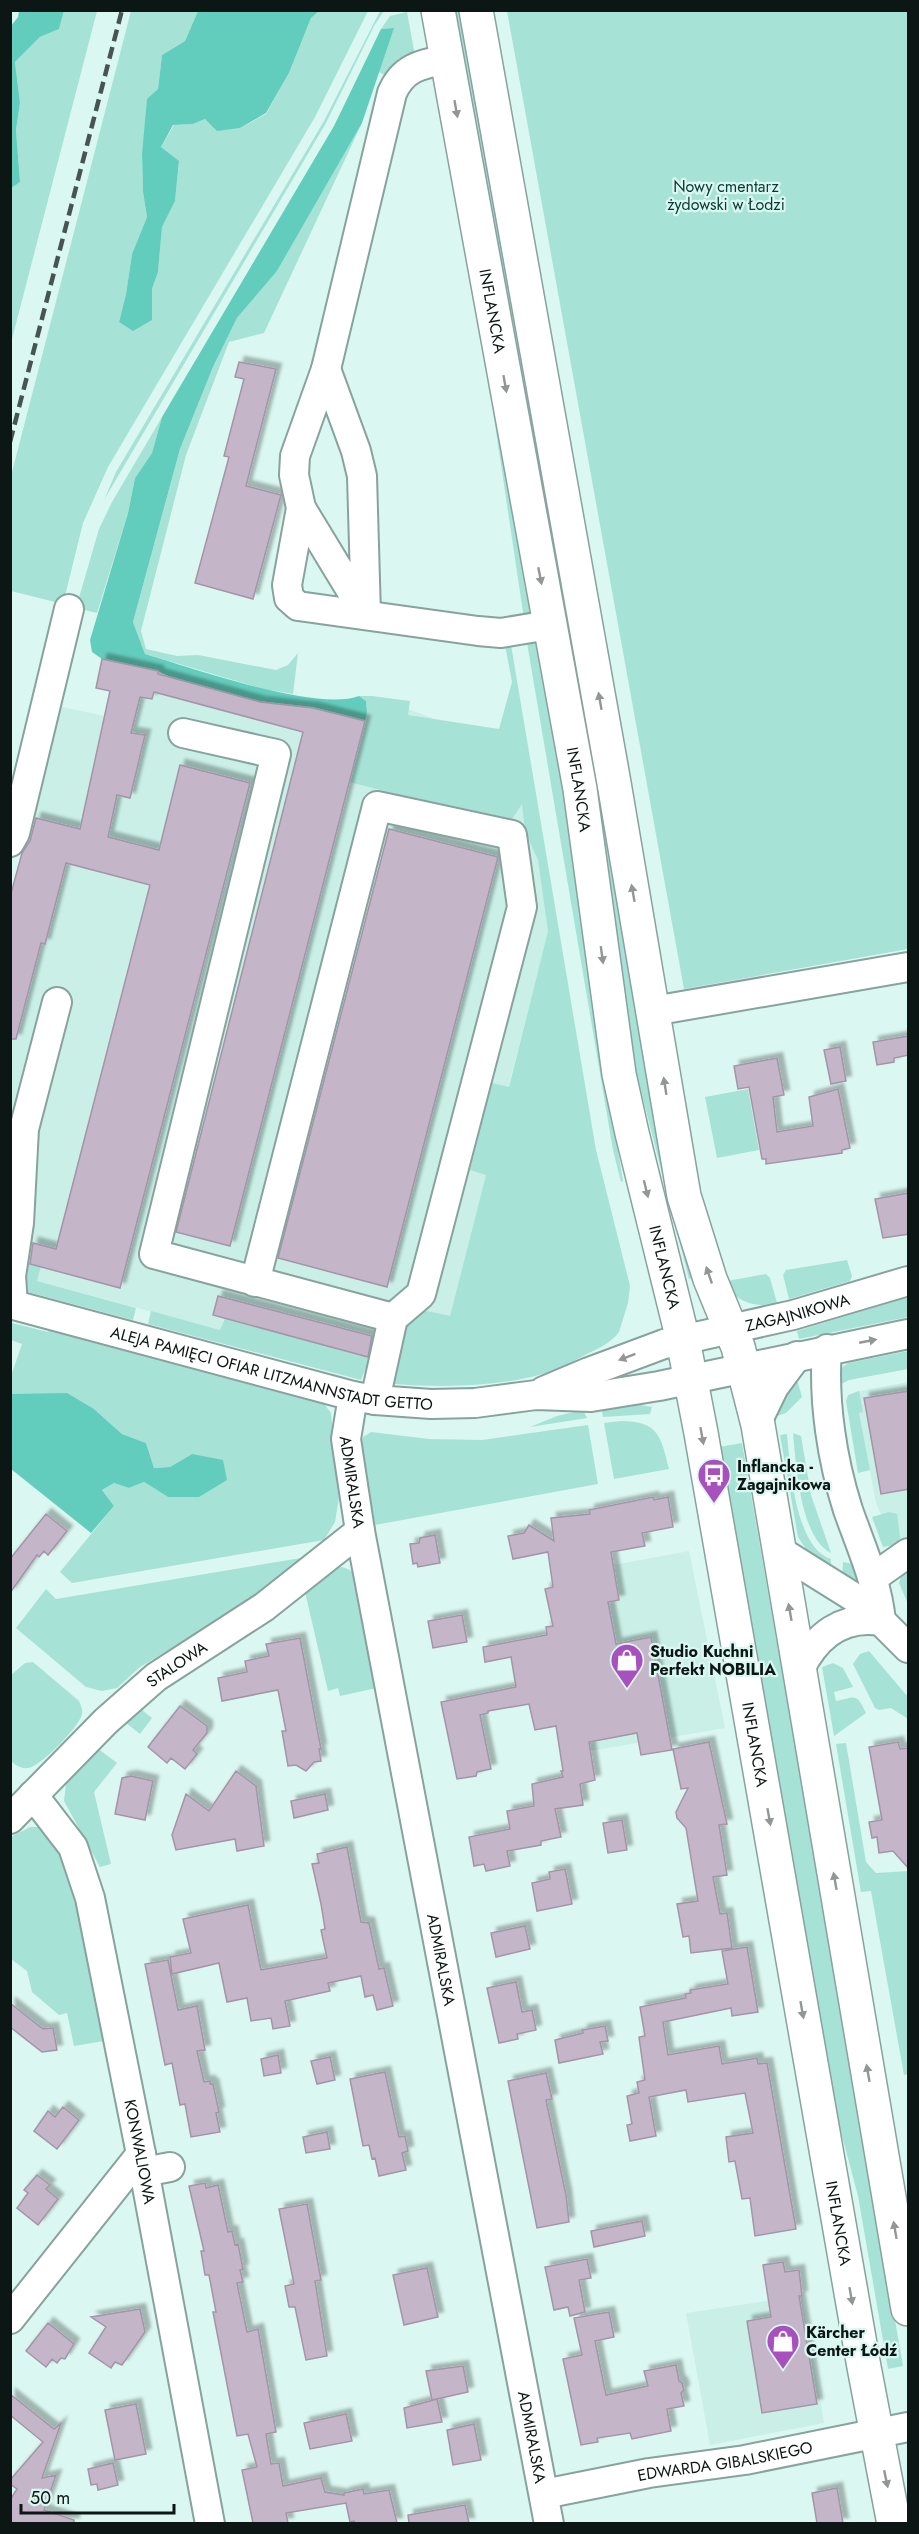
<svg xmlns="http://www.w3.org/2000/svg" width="919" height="2534" font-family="Jost,sans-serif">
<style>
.built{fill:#c9efe7}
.green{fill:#a7e2d7}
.forest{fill:#63cdbd}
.building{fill:#c4b6c8;stroke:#a395a7;stroke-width:1.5;filter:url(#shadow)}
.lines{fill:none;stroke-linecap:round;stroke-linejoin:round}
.minor-casing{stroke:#88a29d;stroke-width:32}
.major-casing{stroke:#88a29d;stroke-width:36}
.minor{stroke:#fff;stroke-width:28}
.major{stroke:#fff;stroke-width:33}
.rail{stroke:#465552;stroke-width:4.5;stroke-dasharray:12 6;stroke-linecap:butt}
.oneway{fill:#929695}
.labels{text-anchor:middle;stroke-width:4.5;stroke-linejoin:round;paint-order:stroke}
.park-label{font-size:16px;fill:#063a34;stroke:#dbf7f1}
.street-label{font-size:16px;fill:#0c1614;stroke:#dbf7f1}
.poi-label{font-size:16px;font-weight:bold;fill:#0c1614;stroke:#dbf7f1;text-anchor:start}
</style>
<defs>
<filter id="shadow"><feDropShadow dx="5.5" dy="-5.5" stdDeviation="1.5" flood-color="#0004"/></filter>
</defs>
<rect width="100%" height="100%" fill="#dbf7f1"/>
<path class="built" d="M102 659 158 671 172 678 260 702 281 704 306 720 309 707 365 721 372 696 522 751 551 920 450 1316 370 1358 224 1319 220 1330 37 1281 21 1262 10 1258 11 898 31 817 53 705 105 716 110 691 96 688Z
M908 1382V1563L897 1550 876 1503 855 1392Z
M689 1551 725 1728 590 1751 560 1575Z
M802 2296 824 2423 710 2445 686 2313Z"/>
<path class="green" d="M64 11H97L11 343V188L20 181 16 130 20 103 15 62 40 37 59 29Z
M131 11H198L185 41 162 55 158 89 142 154 143 192 147 217 132 254 126 294 119 322 152 320V289L158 272 162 226 175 201 179 162 161 147 174 125 193 124 205 119 217 130 240 128 266 114 289 73 311 18 319 11H368L315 117 108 467 83 523 63 604 11 591V476Z
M380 11H384L374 26 326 123 104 500 116 472 324 121Z
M449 11H465L698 1276 689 1279 624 1024Z
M507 11H908V949L684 989Z
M407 12 415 56 398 59V64L390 78 379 72 393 28 381 29 390 16Z
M362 123 264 333 229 342 186 455 141 631 146 649 177 656 198 655 276 670 288 665 298 653 293 694 264 689 145 654 133 622 180 449 213 367 237 318 277 271Z
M478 310 535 608 524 619Z
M162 417 152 453 135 478 128 513 97 613 76 608 99 529 112 502Z
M526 637 542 645 575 830 615 1134 623 1181 621 1182 613 1150Z
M510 639 596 1150 630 1286 628 1303 619 1332C610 1344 597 1349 585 1355 575 1360 565 1366 555 1370 508 1387 444 1388 394 1384L393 1381 404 1324 411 1314 427 1311 450 1316 486 1175 470 1170 492 1083 509 1087 548 931 538 860 525 831 522 804 512 819 506 822 349 782 367 712 366 701 359 696H372L410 701 408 715 499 729 512 682 504 640Z
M748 1089 759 1150 717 1158 705 1097Z
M847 1260 852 1276 850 1281 789 1299 783 1275 786 1270Z
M21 1262 41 1266 37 1281 136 1308 133 1320 28 1292 19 1270Z
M766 1274 770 1278 777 1303C753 1309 736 1301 722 1282Z
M908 1297V1317L799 1339 797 1331Z
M151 1311 220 1330 225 1318 370 1358 361 1380 148 1324Z
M12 1323 48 1332 50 1328 322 1401 331 1413 339 1498 335 1522 324 1540 72 1583 60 1572 114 1506 102 1490 114 1483 129 1488 144 1482 168 1497 192 1454 170 1467 154 1468 146 1443 122 1434 94 1409 32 1395 11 1394V1376L22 1344 11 1340V1324Z
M908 1351V1369L849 1380 834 1388 840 1369 848 1363Z
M796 1376 802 1397 786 1413 777 1416V1408Z
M859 1391 863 1412 859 1413 870 1470 858 1473 846 1401 848 1395Z
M636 1404 652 1407 650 1414 603 1417 602 1411 604 1406Z
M583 1410 587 1418 530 1427 557 1416Z
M621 1421C659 1421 661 1437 669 1469L614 1479 604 1423Z
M588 1425 598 1484 375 1525 360 1446 363 1437 371 1432 429 1439 482 1440Z
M793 1433 801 1436 811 1495 831 1553C800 1538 796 1464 793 1433Z
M787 1434C790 1466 795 1548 831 1559L830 1574 810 1555 798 1537 780 1435Z
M742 1443 903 2366 888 2369 858 2196 836 2113 719 1447Z
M889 1512 897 1514 900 1538 895 1545 883 1547 872 1517Z
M313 1556 234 1611 140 1667 117 1688 102 1691 86 1687 16 1628 46 1589 56 1599Z
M843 1562 853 1564 862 1585 842 1580Z
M342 1567 350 1570 355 1576 377 1688 340 1696 338 1688 328 1691 305 1592 333 1569Z
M906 1573 908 1574V1604L899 1583 901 1576Z
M869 1651 908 1697V1719L891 1708 879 1710 875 1708 853 1664 860 1654Z
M33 1662 79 1701C82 1708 84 1712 80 1719 75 1730 40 1767 28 1768 21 1769 15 1765 11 1761L10 1676 25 1663Z
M833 1663 843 1668 853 1687 834 1692 836 1701C856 1697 856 1692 866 1713L834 1736 822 1667Z
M136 1705 152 1718 140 1734 121 1719Z
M846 1743 866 1862 876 1873 908 1871V2074L904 2075 871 1891 861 1892 836 1744Z
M96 1747 117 1763 94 1792 111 1864 100 1867 64 1801 66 1784 63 1780Z
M30 1827H40L54 1839 70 1878 104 2041 74 2046 67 2013 59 2015 32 1992 27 1971 11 1959V1837Z"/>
<path class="forest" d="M19 11H64L59 29 40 37 15 62 20 103 16 130 20 182 11 188V26L18 17Z
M198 11H319L311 18 289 73 266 113 240 128 217 131 205 119 193 124 173 125 161 147 179 161 175 201 162 227 158 272 152 289V320L133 331 119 322 126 294 132 254 147 217 143 192 142 154 147 99 158 89 162 55 185 41Z
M394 28 362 123 277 271 237 318 213 367 180 449 133 622 145 654C192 668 317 712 359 696L366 701 367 712 365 721 310 707 306 720 281 704 260 702 172 678 158 671 102 659 92 652 90 640 128 513 135 478 152 453 162 417 334 126 381 29Z
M67 1393 94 1409 122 1434 146 1443 154 1468 170 1467 192 1454 223 1460 227 1480 199 1497H168L144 1482 129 1488 114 1483 102 1490 114 1506 91 1533 11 1469V1394Z"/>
<path class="building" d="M239 362 276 369 246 486 281 495 253 599 195 583 229 457 224 456 244 379 235 377Z
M102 659 158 671V674L260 702 313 708 365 721 230 1246 176 1232 303 732 154 692 152 699 140 697 131 733 145 735 130 798 117 795 108 837 159 850 180 765 250 783 120 1288 30 1264 33 1243 56 1249 150 885 66 863 45 944 41 943 16 1039H10V897L22 853 30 841 36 818 80 829 110 691 96 688Z
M389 829 498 857 387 1287 278 1258Z
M909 1036V1055L894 1058V1062L877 1065 873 1042Z
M840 1047 846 1081 831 1084 824 1050Z
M777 1058 784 1095 773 1097 777 1132 813 1126 809 1097 838 1089 850 1148 842 1150V1153L766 1164V1159H762L749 1087 738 1089 734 1066Z
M909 1193V1234L883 1238 875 1199Z
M218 1296 372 1336 368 1357 213 1315Z
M909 1391V1489L881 1494 864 1398Z
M653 1497 654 1500 668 1497 673 1527 642 1533 645 1546 611 1552 619 1600 608 1602 616 1644 651 1637 672 1750 641 1755 637 1733 589 1742 595 1780 580 1784 583 1805 555 1809 561 1837 541 1841V1845L507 1851 510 1866 486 1871 484 1864 474 1866 469 1837 510 1829 507 1811 534 1806 532 1784 563 1777 561 1771H563L556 1726 535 1730 529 1704 488 1711V1713L480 1715 491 1769 477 1772 476 1776 457 1779 441 1702 516 1687 511 1657 485 1662 483 1647 547 1635 546 1627 553 1626 545 1589 553 1587 548 1552 513 1559 508 1536 524 1533 529 1525 554 1541 551 1518 590 1514 589 1510Z
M46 1514 67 1531 48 1555 44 1551 39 1557 37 1555 10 1593V1559Z
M435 1535 440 1563 418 1567 417 1563 413 1564 410 1544 419 1543 420 1538Z
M462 1615 467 1642 433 1648 428 1621Z
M300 1638 321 1749H319L321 1761 314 1762 306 1771 296 1765 288 1766 282 1731H286L278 1690 222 1701 218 1678 247 1672 245 1661 269 1656 266 1644Z
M180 1706 207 1726V1733L193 1750 197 1754 185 1769 171 1758 167 1763 148 1747Z
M709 1742 727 1824 719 1825 727 1875 713 1877 720 1914 727 1913 732 1948 691 1953 689 1936 683 1937 677 1904 698 1901 686 1828 677 1818 676 1812 688 1788 681 1789 673 1749Z
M898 1742 900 1749 909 1748V1869L893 1851 879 1853 877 1837 872 1838 869 1822 882 1820 869 1747Z
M236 1771 256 1786 264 1846 237 1851 235 1839 176 1850 172 1835 186 1794 209 1811Z
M131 1776 153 1781 145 1820 115 1814 122 1778Z
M325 1794 328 1810 294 1818 291 1801Z
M622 1820 627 1850 608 1853 603 1823Z
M347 1847 361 1922 369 1923 379 1969 384 1968 393 2006 377 2010 373 1995 365 1997 361 1976 328 1983 330 1991 285 2001 290 2026 273 2029 271 2018 251 2021 247 1998 227 2002 219 1963 172 1974 170 1957 191 1953 183 1919 248 1905 261 1970 327 1958 321 1930 325 1929 321 1904 312 1864 319 1863 317 1854Z
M565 1869 572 1904 537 1911 532 1883 550 1879 549 1872Z
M525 1926 530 1949 496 1957 491 1933Z
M747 1947 758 2012 732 2016 731 2008 663 2022 668 2055 719 2046 722 2064 757 2058 758 2064 767 2063 796 2229 755 2236 750 2198 742 2199 735 2161 729 2162 726 2137 753 2133 745 2093 688 2102 686 2090 649 2097 656 2136 630 2141 627 2125 632 2124 627 2096 639 2093 637 2082 645 2080 639 2037 645 2036 640 2007 686 1998 685 1994 691 1993 690 1990 728 1984 722 1951Z
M168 1960 178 2010 197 2006 205 2050 197 2051 204 2082 210 2081V2084H213L219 2112 216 2113 220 2132 191 2137 185 2104 180 2105 172 2063 165 2065 145 1964Z
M516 1982 522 2012 532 2010 536 2030 517 2034 518 2039 499 2043 487 1988Z
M10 2003 43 2029 53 2028 57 2050 42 2052 10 2027Z
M605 2026 608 2041 600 2042 603 2054 559 2063 555 2040 583 2033 582 2030Z
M278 2055 281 2073 264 2076 261 2059Z
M330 2057 335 2080 317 2084 311 2061Z
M385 2072 399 2137 405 2136 408 2151 402 2153 406 2170 379 2176 375 2158 372 2159 369 2145 363 2146 350 2079Z
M546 2073 552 2099 546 2100 566 2195 569 2222 537 2228 508 2081Z
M63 2107 79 2120 57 2149 34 2131 48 2111 55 2117Z
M327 2132 330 2149 306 2153 303 2137Z
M37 2175 50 2185 46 2189 58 2199 38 2225 17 2208 28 2193 24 2190Z
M205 2183 206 2188 218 2185 228 2232 232 2231 235 2245 238 2244 243 2269 240 2270 243 2282 237 2283 247 2332 258 2329 276 2432 266 2434 271 2464 279 2463 283 2486 321 2478 325 2492 344 2495V2493L363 2489 364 2494 389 2490 397 2523H354V2521L350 2522 346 2503 286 2513 288 2523H253L242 2470 257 2467 248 2434 237 2436 213 2312H216L209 2275H205L201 2251H204L189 2186Z
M307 2204 321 2280 315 2281 327 2356 306 2360 295 2307H289L285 2286 294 2284 279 2209Z
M642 2221 645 2236 594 2247 591 2231Z
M587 2259 591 2278 579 2280 585 2312 570 2316 568 2307 554 2310 545 2267Z
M783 2262 785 2272 799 2270 802 2296H799L817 2404 762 2413 747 2321 771 2317 763 2265Z
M427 2268 438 2317 404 2325 393 2275Z
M140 2309 145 2332 122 2365 115 2362 111 2368 89 2353 106 2327 91 2317Z
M609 2312 614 2337 595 2341 606 2395 648 2386 644 2371 676 2365 679 2381 682 2383 684 2390 681 2393 684 2406 667 2409 671 2431 632 2439 630 2433 597 2438 598 2442 581 2445 563 2359 582 2355 574 2318Z
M48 2323 74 2344 65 2359 61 2358 57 2363 52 2359 46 2367 26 2351Z
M463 2366 468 2392 432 2400 426 2371Z
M10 2394 54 2429 61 2423 42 2478 56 2475 44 2510 74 2520V2523H10V2500L17 2489 10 2484V2480L43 2442 10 2415Z
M437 2399 442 2422 407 2428 404 2408Z
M136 2404 146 2454 115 2460 105 2410Z
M346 2414 352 2441 310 2449 304 2423Z
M474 2424 481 2460 453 2465 447 2430Z
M113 2463 118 2485 98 2490 97 2484 91 2485 88 2469Z
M837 2488 843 2523H817L812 2493Z
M465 2505 469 2523H409L408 2515Z"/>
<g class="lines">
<defs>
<g id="minor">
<path d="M447 59C422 64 403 67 392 93L326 369 295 456 294 475 301 508 287 585 289 598 298 606 478 631 501 633 549 625"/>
<path d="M301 508 366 615 362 476 356 451 326 369"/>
<path d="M183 733 276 754 154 1254 393 1318"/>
<path d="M10 842 15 833 69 609"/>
<path d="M653 1011 908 967"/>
<path d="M255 1282 377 806 512 835 522 907 421 1294 393 1318 375 1400"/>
<path id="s1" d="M10 1304 353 1396 375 1400 431 1404 475 1403 536 1395 591 1397 659 1386 908 1334"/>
<path d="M13 1305 11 1276 19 1223 24 1129 57 1002"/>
<path d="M827 1349C823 1401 832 1460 848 1510 861 1547 877 1581 881 1621"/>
<path id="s2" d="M544 1391 589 1372 664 1344 793 1315 908 1281"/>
<path id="s3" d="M353 1396 346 1439 360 1531 549 2524"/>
<path d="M757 1422 774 1387 797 1356"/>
<path d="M780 1551 863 1603 908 1648"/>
<path d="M874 1577 908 1553"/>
<path d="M800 1669C816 1636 842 1615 881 1621"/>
<path id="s4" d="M33 1795 73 1847 90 1898 141 2154 210 2524"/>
<path id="s5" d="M10 1819 106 1721 156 1677 264 1607 360 1531"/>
<path d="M144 2172 170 2167"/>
<path d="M10 2319 141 2154"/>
<path id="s6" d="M544 2494 649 2473 745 2460 908 2427"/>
</g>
<g id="major">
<path id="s7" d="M438 10 580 789 619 1074 632 1133 683 1340 701 1433 864 2367 894 2524"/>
<path d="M476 10 614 783 684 1196 710 1279 738 1347 758 1425 908 2309"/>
</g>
</defs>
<use href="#minor" class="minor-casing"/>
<use href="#major" class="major-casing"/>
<use href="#minor" class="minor"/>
<use href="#major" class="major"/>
<path class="rail" d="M10 442 122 10"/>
</g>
<defs><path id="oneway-solid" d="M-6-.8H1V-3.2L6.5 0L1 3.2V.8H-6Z" transform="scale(1.5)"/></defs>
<g class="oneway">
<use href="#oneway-solid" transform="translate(456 109) rotate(80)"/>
<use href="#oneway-solid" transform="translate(505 384) rotate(80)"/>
<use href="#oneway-solid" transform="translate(540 576) rotate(79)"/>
<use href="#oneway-solid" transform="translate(600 701) rotate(-100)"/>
<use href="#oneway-solid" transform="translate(633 893) rotate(-100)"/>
<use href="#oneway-solid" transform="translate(602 955) rotate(82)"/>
<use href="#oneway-solid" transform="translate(665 1086) rotate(-99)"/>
<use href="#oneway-solid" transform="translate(646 1189) rotate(76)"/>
<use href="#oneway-solid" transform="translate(709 1275) rotate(-109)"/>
<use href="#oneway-solid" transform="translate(868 1341) rotate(-11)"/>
<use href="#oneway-solid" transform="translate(627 1357) rotate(159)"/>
<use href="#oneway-solid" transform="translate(702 1436) rotate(80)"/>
<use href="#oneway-solid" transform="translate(790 1612) rotate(-100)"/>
<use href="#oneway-solid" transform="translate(769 1817) rotate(80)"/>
<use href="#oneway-solid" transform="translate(835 1881) rotate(-100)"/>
<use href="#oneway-solid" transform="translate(802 2010) rotate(80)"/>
<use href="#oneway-solid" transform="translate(868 2073) rotate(-100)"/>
<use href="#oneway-solid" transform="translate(895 2230) rotate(-100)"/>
<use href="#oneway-solid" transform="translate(851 2296) rotate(80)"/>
<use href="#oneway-solid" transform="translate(886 2479) rotate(78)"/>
</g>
<defs>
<symbol id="bus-pin" viewBox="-11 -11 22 30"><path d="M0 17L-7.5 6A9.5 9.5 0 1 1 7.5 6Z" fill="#a851be" stroke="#dbf7f1"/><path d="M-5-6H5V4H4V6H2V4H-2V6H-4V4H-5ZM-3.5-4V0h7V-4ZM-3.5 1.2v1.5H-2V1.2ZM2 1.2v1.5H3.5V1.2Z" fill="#fff"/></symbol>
<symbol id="shop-pin" viewBox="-11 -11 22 30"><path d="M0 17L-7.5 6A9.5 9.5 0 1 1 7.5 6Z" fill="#a851be" stroke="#dbf7f1"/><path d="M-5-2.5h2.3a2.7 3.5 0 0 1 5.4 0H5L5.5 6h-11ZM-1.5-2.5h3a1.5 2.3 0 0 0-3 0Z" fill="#fff"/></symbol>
</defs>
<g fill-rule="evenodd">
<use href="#bus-pin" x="695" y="1456" width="38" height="52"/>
<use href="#shop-pin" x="608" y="1641" width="38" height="52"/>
<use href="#shop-pin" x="764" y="2322" width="38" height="52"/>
</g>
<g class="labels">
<g class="park-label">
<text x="726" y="192">Nowy cmentarz<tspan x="726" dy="18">żydowski w Łodzi</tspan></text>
</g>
<g class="street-label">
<text dy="6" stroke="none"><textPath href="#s7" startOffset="306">INFLANCKA</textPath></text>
<text dy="6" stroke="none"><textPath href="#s7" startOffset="792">INFLANCKA</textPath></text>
<text dy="6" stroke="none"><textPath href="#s7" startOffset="1278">INFLANCKA</textPath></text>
<text dy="6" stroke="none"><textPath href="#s2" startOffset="266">ZAGAJNIKOWA</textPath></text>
<text dy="6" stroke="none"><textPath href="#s1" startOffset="270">ALEJA PAMIĘCI OFIAR LITZMANNSTADT GETTO</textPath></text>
<text dy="6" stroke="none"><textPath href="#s3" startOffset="87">ADMIRALSKA</textPath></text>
<text dy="6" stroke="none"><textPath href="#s5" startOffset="228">STALOWA</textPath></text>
<text dy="6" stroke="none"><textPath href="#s7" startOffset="1764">INFLANCKA</textPath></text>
<text dy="6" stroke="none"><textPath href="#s3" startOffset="573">ADMIRALSKA</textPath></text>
<text dy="6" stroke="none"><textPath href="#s4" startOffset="378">KONWALIOWA</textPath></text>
<text dy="6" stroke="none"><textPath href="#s7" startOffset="2250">INFLANCKA</textPath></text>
<text dy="6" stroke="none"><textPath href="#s3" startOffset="1059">ADMIRALSKA</textPath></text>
<text dy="6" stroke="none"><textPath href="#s6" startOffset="184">EDWARDA GIBALSKIEGO</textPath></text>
</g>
<g class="poi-label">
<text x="737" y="1472">Inflancka -<tspan x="737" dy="18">Zagajnikowa</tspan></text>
<text x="650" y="1657">Studio Kuchni<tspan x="650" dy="18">Perfekt NOBILIA</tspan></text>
<text x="806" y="2338">Kärcher<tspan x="806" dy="18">Center Łódź</tspan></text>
</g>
</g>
<rect width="919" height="2534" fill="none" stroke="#0c1614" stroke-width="24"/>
<path d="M21 2504v9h153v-9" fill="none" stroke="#0c1614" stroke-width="3"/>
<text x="30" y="2504" font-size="18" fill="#0c1614" stroke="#dbf7f1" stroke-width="4.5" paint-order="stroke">50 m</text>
</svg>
